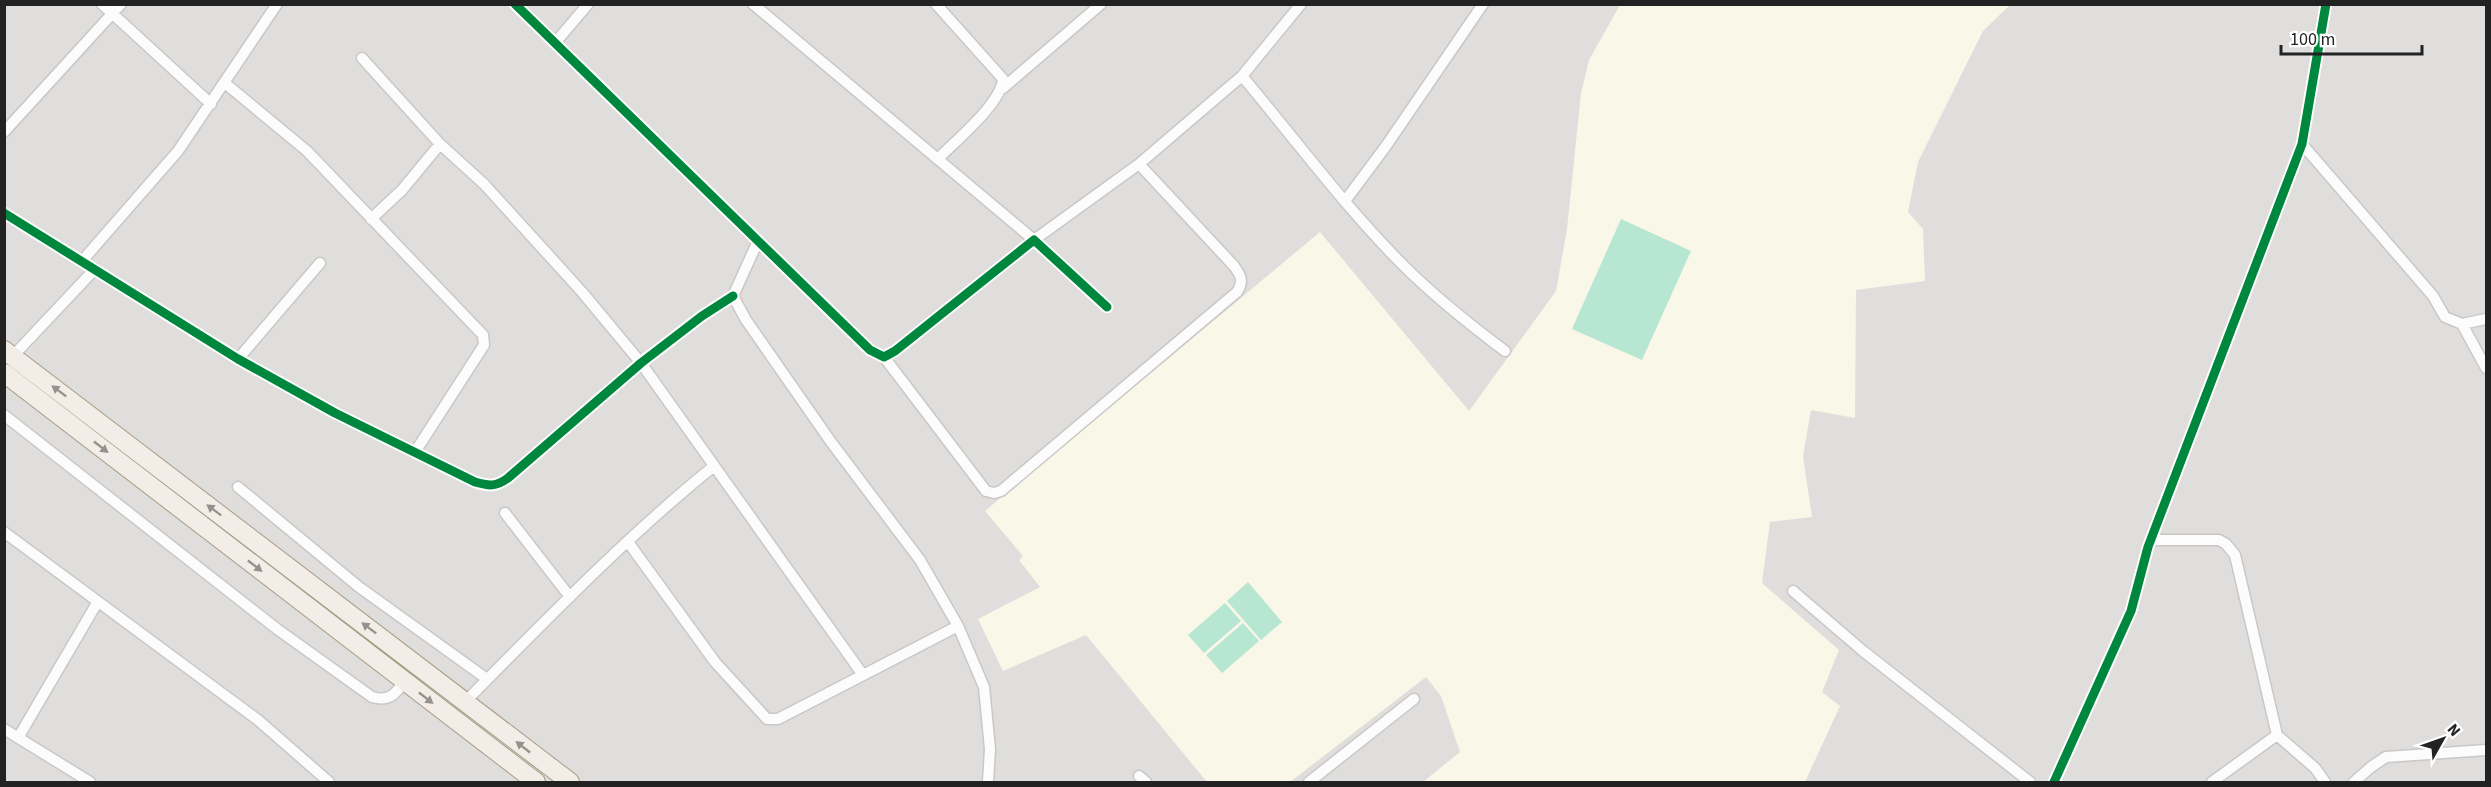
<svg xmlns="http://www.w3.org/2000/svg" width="2491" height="787" font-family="'Source Sans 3',sans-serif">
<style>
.residential{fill:#dfdedc}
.education{fill:#f8f7e8}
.pitch{fill:#b7e6d2}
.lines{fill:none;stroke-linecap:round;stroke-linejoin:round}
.street-casing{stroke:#c9c8c7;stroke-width:13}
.primary-casing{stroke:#a79c86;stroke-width:20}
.street{stroke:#fdfcfc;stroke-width:10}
.primary{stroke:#f3ede7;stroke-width:18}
.cycleway-casing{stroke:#fff;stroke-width:13}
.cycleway{stroke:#00873e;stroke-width:9}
.oneway{fill:#95928e}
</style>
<rect width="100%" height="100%" fill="#f0eeeb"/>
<path class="residential" d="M5 5H2486V782H5Z"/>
<path class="education" d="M1620 5H2010L1983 31 1918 162 1908 212 1923 229 1925 281 1856 290 1855 418 1811 410 1803 456 1812 517 1770 522 1762 583 1839 650 1822 692 1840 706 1805 782H1423L1460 752 1441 696 1426 677 1290 782H1207L1086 635 1003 671 978 619 1040 587 1019 560 1023 556 985 511 1320 232 1469 411 1556 291 1567 229 1581 93 1589 60Z"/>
<path class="pitch" d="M1621 219 1691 251 1642 360 1572 329Z
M1248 582 1282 622 1261 640 1227 601Z
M1225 603 1241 621 1204 653 1188 635Z
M1243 623 1259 641 1222 673 1206 655Z"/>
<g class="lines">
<defs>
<path id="street" d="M102 4 211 104
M515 4 870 350 884 357 895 351 1034 240 1107 307
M753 4 1034 240 1139 164 1242 76 1301 4
M936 4 1003 79C1001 104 956 140 938 159
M555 43 588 4
M362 58 440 144 484 184 582 292 641 363 863 675
M1242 76C1295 139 1345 207 1403 265 1435 297 1469 324 1505 351
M226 84 307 151 483 335 484 345 415 452
M1003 88 1101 4
M4 132 121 4
M2302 144 2433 296 2445 317 2462 324 2486 368
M1345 201 1386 146 1483 4
M4 213 238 359 335 413 475 482C489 486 496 487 508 478L641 363 702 316 733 296
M371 219 402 190 440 144
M758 241 733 296 746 320 831 442 920 560 958 626 984 687 990 749 988 782
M82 261 178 151 277 4
M2462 324 2486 319
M13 356 95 269
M884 357 986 491 994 493 1001 491 1237 292C1244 281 1241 276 1234 266L1139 164
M238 359 320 263
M4 415 277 629 372 697C390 702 395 694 405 681
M238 487 359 587 487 679
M505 513 570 597
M4 532 258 720 329 782
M2151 540H2219L2226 544 2235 555 2277 735 2315 768 2325 782
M628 542 715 662 767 719H778L958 626
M1793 591 1863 651 2030 782
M465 702C545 621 625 538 714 466
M4 729 90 782
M18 738 97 603
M1139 776 1146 782
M1309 782 1414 699
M2054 782 2131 611 2148 547 2302 144 2326 4
M2212 782 2277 735
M2354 782 2371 767 2386 757 2486 750"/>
<path id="primary" d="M4 350 570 782
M4 373 536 782"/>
</defs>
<use href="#street" class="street-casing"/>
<use href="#primary" class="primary-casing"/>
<use href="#street" class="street"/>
<use href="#primary" class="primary"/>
<defs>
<path id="cycleway" d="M515 4 870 350 884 357 895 351 1034 240 1107 307
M4 213 238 359 335 413 475 482C489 486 496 487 508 478L641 363 702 316 733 296
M2054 782 2131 611 2148 547 2302 144 2326 4"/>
</defs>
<use href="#cycleway" class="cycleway-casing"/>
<use href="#cycleway" class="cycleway"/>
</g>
<defs><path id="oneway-solid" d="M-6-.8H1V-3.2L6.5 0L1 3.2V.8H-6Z" transform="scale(1.5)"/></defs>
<g class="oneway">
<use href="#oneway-solid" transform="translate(59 391) rotate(-143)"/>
<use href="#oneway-solid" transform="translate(101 447) rotate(38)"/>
<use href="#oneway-solid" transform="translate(214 510) rotate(-143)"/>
<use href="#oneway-solid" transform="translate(255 566) rotate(38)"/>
<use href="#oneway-solid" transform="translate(369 628) rotate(-143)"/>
<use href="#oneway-solid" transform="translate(426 698) rotate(38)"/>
<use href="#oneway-solid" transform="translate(523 747) rotate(-142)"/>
</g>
<rect width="2491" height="787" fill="none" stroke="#222222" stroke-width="12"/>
<g transform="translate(2443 739) rotate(50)" stroke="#ffffff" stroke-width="4.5" paint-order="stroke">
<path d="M0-4.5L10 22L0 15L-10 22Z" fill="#222222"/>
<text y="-9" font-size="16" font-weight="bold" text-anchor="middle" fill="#222222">N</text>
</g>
<path d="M2281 45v9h141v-9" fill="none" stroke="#222222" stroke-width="3"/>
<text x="2290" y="45" font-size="18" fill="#222222" stroke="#ffffff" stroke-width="4.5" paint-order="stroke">100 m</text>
</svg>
